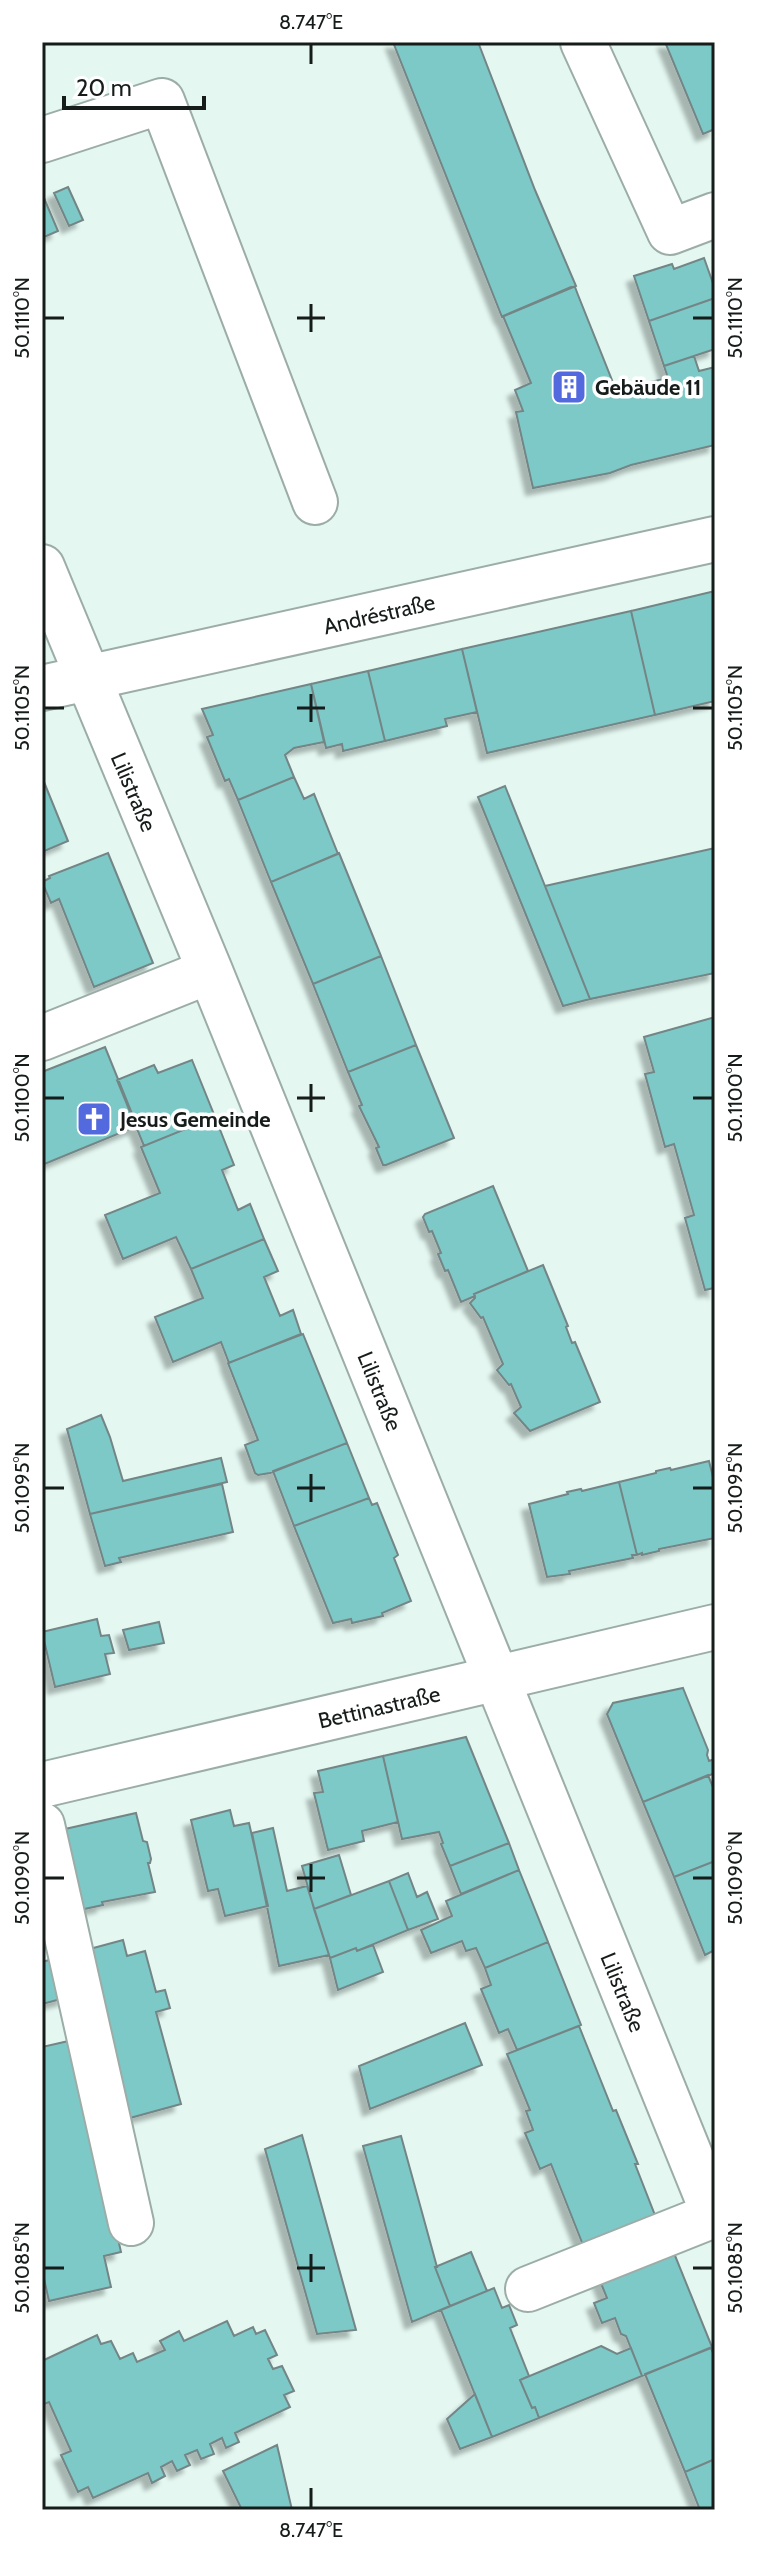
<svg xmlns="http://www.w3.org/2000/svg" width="757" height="2552" font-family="Cabin,sans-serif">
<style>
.building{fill:#7dc9c8;stroke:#738585;stroke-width:2;filter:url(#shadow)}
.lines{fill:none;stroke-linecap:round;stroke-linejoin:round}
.minor-casing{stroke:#9cada8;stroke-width:48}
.minor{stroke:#fff;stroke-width:44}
.ticks{fill:none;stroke:#151c1a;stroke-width:3}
.labels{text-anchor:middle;stroke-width:7;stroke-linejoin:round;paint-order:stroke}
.poi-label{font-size:22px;font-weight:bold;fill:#151c1a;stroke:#fff;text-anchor:start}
.street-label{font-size:22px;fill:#151c1a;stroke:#fff}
.neatline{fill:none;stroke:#151c1a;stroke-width:3}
.ticks-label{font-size:20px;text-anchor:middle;fill:#151c1a}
</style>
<defs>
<filter id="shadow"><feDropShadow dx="-7" dy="7" stdDeviation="2" flood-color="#0004"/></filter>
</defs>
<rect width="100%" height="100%" fill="#e4f7f1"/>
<path class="building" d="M393 42H478L535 190 576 286 502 317Z
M665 42H715V129L703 134Z
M68 187 83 220 69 226 54 193Z
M42 198H44L58 231 44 237Z
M704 258 715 289V298L649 321 634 276 672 264 674 269Z
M571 287H575L578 295 616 390 668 378 664 366 694 356 699 371 715 367V445L631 465 610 473 533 488 516 412 523 411 515 390 531 383 503 316Z
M715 298V349L664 366 649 321Z
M715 591V701L655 715 631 611Z
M631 611 655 715 487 753 462 649Z
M462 649 477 712 445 719 447 726 385 741 368 671Z
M368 671 385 741 343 751 342 744 326 748 311 684Z
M311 684 324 742 294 748 285 755 294 777 238 800 229 779 225 781 207 737 213 735 202 709Z
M294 777 304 799 314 794 338 854 271 882 238 800Z
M44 782 68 841 42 852V783Z
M505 786 545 886 590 999 563 1006 478 797Z
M715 848V973L590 999 545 886Z
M108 853 153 963 94 987 59 899 51 903 42 882 50 878 49 876Z
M339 853 381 956 313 984 271 882Z
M381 956 416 1045 348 1072 313 984Z
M715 1017V1292L714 1288 705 1290 685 1218 694 1215 674 1144 665 1147 645 1074 654 1072 644 1037Z
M416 1045 454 1138 386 1165H383L376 1148 379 1147 359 1106 362 1105 348 1072Z
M105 1047 137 1126 42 1165V1072Z
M192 1060 215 1117 144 1146 117 1080 154 1065 158 1073Z
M215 1117 234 1165 222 1170 238 1210 250 1204 264 1239 191 1269 176 1237 123 1259 105 1215 160 1193 141 1147Z
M493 1186 528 1271 474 1294 475 1296 461 1302 448 1270 445 1271 438 1254 441 1253 432 1231 429 1232 423 1217 425 1214Z
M264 1239 278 1271 264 1277 280 1316 293 1310 301 1334 229 1363 221 1342 173 1362 155 1317 203 1298 191 1269Z
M543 1265 568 1326 566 1327 572 1343 575 1342 600 1402 530 1431 514 1413 521 1407 511 1384 509 1385 497 1370 503 1364 483 1317 481 1318 470 1303 475 1298 474 1294Z
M303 1334 347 1443 270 1473 258 1475 255 1473 245 1445 258 1440 228 1363Z
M101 1415 110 1437 123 1481 221 1458 227 1482 90 1514 67 1429Z
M347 1443 369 1498 294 1526 273 1471Z
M709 1461 715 1485V1538L659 1549V1551L642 1555V1553L637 1555 619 1482 656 1473V1471L670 1468 671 1470Z
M619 1482 637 1555H632L633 1558 569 1571 570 1574 547 1577 529 1504 568 1494 567 1492 581 1489 582 1491Z
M222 1484 233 1532 119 1558 121 1562 105 1566 90 1514Z
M369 1498 372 1505 377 1503 398 1555 394 1558 411 1601 382 1613 383 1616 352 1623 351 1619 333 1623 294 1526Z
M97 1619 101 1636 109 1635 114 1653 105 1654 110 1674 55 1687 42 1632Z
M159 1622 164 1643 129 1650 123 1630Z
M683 1688 708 1750 707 1755 709 1761 715 1759V1773L643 1802 607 1714 613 1703Z
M466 1737 509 1843 450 1866 441 1844 443 1843 439 1832 402 1839 383 1756Z
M383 1756 398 1822 362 1831 364 1841 328 1850 314 1793 323 1792 318 1771Z
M708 1775 715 1792V1861L674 1877 643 1802Z
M230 1810 234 1826 249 1823 268 1906 225 1916 218 1889 208 1891 191 1820Z
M136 1813 143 1841 147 1842 151 1859 150 1863H148L155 1892 102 1902 103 1905 75 1911 56 1831Z
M273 1828 287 1891 307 1886 329 1955 279 1966 252 1833Z
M509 1843 519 1870 461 1894 450 1866Z
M339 1855 351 1895 314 1909 302 1866Z
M715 1861V1950L705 1955 674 1877Z
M519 1870 548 1942 485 1968 476 1948 466 1951 462 1941 431 1953 421 1930 452 1916 446 1901Z
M408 1873 417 1897 427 1892 438 1919 408 1930 389 1881Z
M389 1881 408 1930 357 1951 356 1948 330 1958 314 1909Z
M123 1940 127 1956 145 1951 156 1992 165 1990 170 2008 156 2012 181 2104 130 2118 86 1950Z
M548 1942 581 2025 517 2050 508 2029 499 2033 481 1989 491 1985 485 1968Z
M373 1945 383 1972 338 1990 330 1958 356 1948 357 1951Z
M56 1958 65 1998 42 2004V1962Z
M465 2023 482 2065 370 2109 359 2066Z
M579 2026 613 2111 616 2110 638 2164H635L658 2223 585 2250 551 2164 540 2169 525 2133 533 2130 526 2111 530 2110 507 2054Z
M73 2040 121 2252 104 2256 111 2287 49 2301 42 2270V2047Z
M302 2135 356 2330 317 2334 265 2149Z
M401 2136 437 2267H435L450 2306 412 2322 363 2146Z
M661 2221 712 2347 642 2376 626 2336 621 2334 615 2318 602 2323 594 2303 607 2298 598 2276Z
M471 2252 487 2291 450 2306 435 2267Z
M494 2288 502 2308 509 2305 517 2325 510 2328 529 2376 520 2380 532 2408 535 2407 539 2418 492 2437 441 2310Z
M227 2321 234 2336 253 2327 256 2334 265 2330 277 2355 268 2359 273 2369 282 2366 294 2391 284 2395 290 2407 235 2433 239 2442 226 2448 222 2438 210 2444 214 2454 201 2459 197 2450 185 2455 190 2465 177 2471 172 2461 161 2467 165 2476 152 2483 148 2473 93 2498 88 2487 78 2492 61 2455 71 2451 49 2402 42 2405V2361L97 2335 101 2344 111 2341 120 2359 133 2353 137 2362 165 2350 160 2341 179 2331 184 2341Z
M601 2346 617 2354 631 2348 642 2376 539 2418 535 2407 532 2408 520 2380Z
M711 2348 715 2358V2459L685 2472 645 2374Z
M475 2394 492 2437 460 2449 447 2419Z
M277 2445 292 2510H242L223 2471Z
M715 2459V2510H700L685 2472Z"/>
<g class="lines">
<defs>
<path id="minor" d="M583 42 670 232 715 215
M42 140 162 101 315 502
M42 567 210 971 715 2217
M42 688 715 539
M42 1038 210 971
M42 1785 715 1627
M42 1825 131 2223
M528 2289 714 2215"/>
</defs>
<use href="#minor" class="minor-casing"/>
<use href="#minor" class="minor"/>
</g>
<path class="ticks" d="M311 44V64M311 304V332M44 318H64M297 318H325M693 318H713M311 694V722M44 708H64M297 708H325M693 708H713M311 1084V1112M44 1098H64M297 1098H325M693 1098H713M311 1474V1502M44 1488H64M297 1488H325M693 1488H713M311 1864V1892M44 1878H64M297 1878H325M693 1878H713M311 2254V2282M44 2268H64M297 2268H325M693 2268H713M311 2488V2508"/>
<defs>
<symbol id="building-square" viewBox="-11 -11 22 22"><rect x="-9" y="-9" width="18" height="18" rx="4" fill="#5369de" stroke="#fff"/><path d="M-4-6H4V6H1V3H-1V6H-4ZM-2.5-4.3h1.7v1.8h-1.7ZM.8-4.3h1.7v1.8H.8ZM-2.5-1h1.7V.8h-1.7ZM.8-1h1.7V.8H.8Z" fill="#fff"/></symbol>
<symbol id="church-square" viewBox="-11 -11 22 22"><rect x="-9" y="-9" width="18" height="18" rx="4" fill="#5369de" stroke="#fff"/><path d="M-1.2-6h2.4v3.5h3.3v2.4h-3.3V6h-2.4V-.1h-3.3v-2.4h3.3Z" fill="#fff"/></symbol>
</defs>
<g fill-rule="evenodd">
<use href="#building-square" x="549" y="367" width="40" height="40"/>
<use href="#church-square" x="74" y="1099" width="40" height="40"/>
</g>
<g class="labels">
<g class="poi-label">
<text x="595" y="395">Gebäude 11</text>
<text x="120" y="1127">Jesus Gemeinde</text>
</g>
<g class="street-label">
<text transform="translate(379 614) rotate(-13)" y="8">Andréstraße</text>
<text transform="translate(134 792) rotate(67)" y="8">Lilistraße</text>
<text transform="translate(380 1391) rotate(68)" y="8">Lilistraße</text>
<text transform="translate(379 1707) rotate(-13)" y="8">Bettinastraße</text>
<text transform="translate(623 1992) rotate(68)" y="8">Lilistraße</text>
</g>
</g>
<rect width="757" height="2552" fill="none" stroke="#ffffff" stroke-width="88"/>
<path d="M64 96v12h140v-12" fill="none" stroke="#151c1a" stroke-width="4"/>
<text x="76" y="96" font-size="24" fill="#151c1a" stroke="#ffffff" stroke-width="6" paint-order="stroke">20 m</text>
<rect x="44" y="44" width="669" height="2464" class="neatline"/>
<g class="ticks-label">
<text x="311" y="29">8.747°E</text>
<text transform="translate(22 318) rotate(-90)" y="7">50.1110°N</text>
<text transform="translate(735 318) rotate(-90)" y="7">50.1110°N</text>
<text transform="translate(22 708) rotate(-90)" y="7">50.1105°N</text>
<text transform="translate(735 708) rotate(-90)" y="7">50.1105°N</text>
<text transform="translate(22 1098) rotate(-90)" y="7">50.1100°N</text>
<text transform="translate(735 1098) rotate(-90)" y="7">50.1100°N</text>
<text transform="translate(22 1488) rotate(-90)" y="7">50.1095°N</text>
<text transform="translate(735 1488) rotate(-90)" y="7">50.1095°N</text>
<text transform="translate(22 1878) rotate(-90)" y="7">50.1090°N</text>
<text transform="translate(735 1878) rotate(-90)" y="7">50.1090°N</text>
<text transform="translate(22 2268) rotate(-90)" y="7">50.1085°N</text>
<text transform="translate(735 2268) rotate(-90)" y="7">50.1085°N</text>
<text x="311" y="2537">8.747°E</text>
</g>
</svg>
